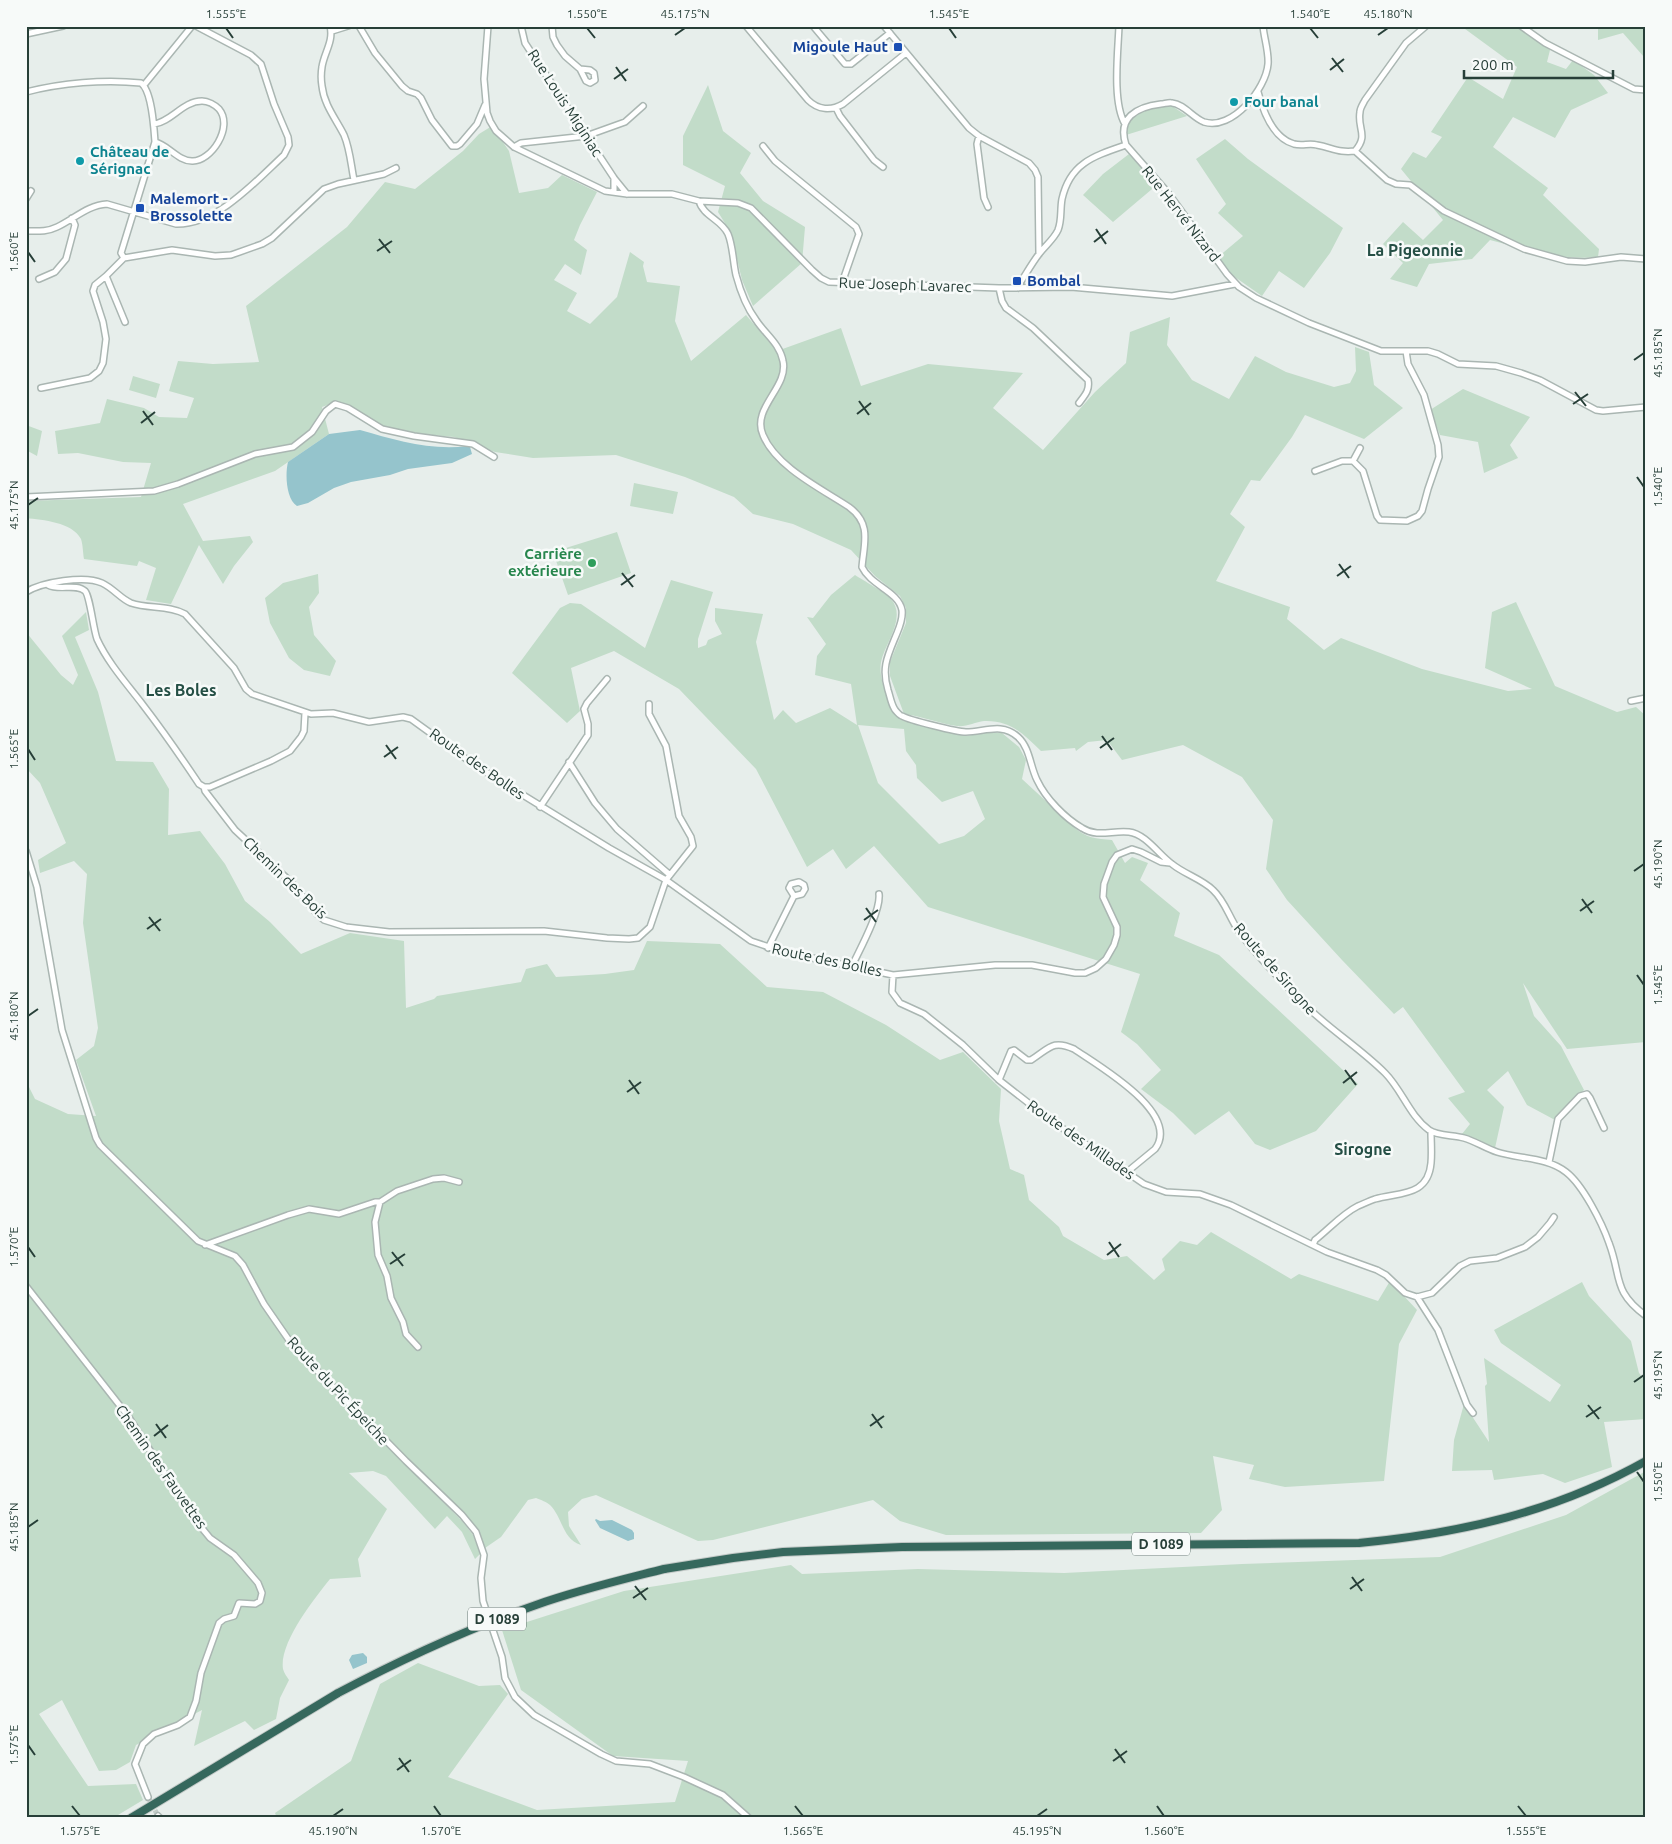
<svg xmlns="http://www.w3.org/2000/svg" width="1672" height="1844" font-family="Ubuntu,sans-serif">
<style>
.green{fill:#c2dcc9;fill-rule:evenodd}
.water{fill:#95c4cc}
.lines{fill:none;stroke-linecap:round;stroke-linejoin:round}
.minor-tunnel{stroke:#c1cbc7;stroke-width:5;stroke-dasharray:5 2.5;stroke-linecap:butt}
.minor-casing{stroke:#aab6b2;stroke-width:8}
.highway-casing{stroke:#c3c9c7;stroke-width:10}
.minor{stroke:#fff;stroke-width:5}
.highway{stroke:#36685d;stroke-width:8}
.highway-bridge-casing{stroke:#c3c9c7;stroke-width:10;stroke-linecap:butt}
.highway-bridge{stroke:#36685d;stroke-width:8}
.ticks{fill:none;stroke:#273f38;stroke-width:2}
.transit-dot{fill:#1a4fb4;stroke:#f7faf9;stroke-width:2}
.culture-dot{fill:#0f9aa8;stroke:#f7faf9;stroke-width:2}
.leisure-dot{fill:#2e9e5b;stroke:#f7faf9;stroke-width:2}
.labels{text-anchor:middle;stroke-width:5;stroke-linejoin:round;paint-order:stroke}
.shield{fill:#f7faf9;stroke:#657772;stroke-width:1}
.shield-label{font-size:14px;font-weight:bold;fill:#273f38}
.transit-label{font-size:15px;font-weight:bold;fill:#164399;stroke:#f7faf9;text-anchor:start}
.culture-label{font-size:15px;font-weight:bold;fill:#0d838f;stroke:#f7faf9;text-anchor:start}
.street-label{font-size:15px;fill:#273f38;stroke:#f7faf9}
.leisure-label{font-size:15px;font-weight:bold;fill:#27864d;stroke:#f7faf9;text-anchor:end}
.neighbourhood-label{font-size:16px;font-weight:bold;fill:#254f45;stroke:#f7faf9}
.neatline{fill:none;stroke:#273f38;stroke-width:2}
.ticks-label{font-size:12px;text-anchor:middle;fill:#273f38}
</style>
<rect width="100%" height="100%" fill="#e7eeeb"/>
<path class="green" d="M1461 26H1518L1550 50 1547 62 1566 69 1573 60 1594 75 1608 93 1571 110 1555 138 1513 117 1493 147 1548 188 1543 195 1599 249 1598 257C1562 261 1525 249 1490 240L1472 259 1429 264 1417 287 1390 279 1403 263 1383 244 1403 222 1423 240 1443 220 1401 169 1413 152 1426 158 1442 137 1431 132 1468 77 1503 99 1517 67Z
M1598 26H1646V57H1644L1623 33 1598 40Z
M708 85 723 131 751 153 740 173 763 201 805 227 802 263 753 306 742 280 731 233 718 212 725 186 683 165V136Z
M1163 106H1172L1187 116 1126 135C1129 113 1144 111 1163 106Z
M492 126 509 151 519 193 548 188 562 175 597 192 580 225 574 240 587 250 581 275 565 264 554 280 577 293 567 311 590 324 617 297 630 252 644 262 643 266 647 282 680 286 675 321 691 361 746 315 777 351 841 328 861 386 928 364 1023 373 993 408 1043 450 1095 392 1126 363 1130 332 1170 317 1167 345 1192 380 1229 399 1255 356 1286 372 1334 387 1350 383 1356 371 1355 347 1369 352 1374 385 1403 408 1364 439 1305 415 1292 437 1260 481 1251 480 1230 514 1245 527 1216 581 1290 607 1287 619 1324 650 1341 638 1422 669 1508 691 1532 689 1485 668 1492 612 1516 602 1555 686 1617 712 1636 707 1646 716V1042L1567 1049 1523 983 1534 1016 1561 1046 1584 1090 1555 1120 1527 1105 1508 1071 1487 1090 1504 1107 1495 1148 1462 1134 1470 1124 1448 1098 1465 1092 1403 1007 1394 1014 1342 960 1287 900 1266 869 1273 820 1242 777 1183 745 1122 760 1107 740 1088 742 1076 751 1075 748 1041 751C1023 734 1011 720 984 721 975 722 967 727 957 726 940 724 922 716 904 714L890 676V662L906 623V608L900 596 875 576 851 550 793 524 753 514 734 497 685 477 616 455 533 458 495 452 454 437 412 433 376 425 333 403 322 407 329 434 275 471 183 504 203 541 250 536 253 542 234 566 223 584 199 545 171 604 146 600 156 568 139 561 137 566 84 559C83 554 83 545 81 539 72 522 43 520 26 518V501L141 497 151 463 123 462 78 453 58 454 55 431 100 423 107 399 144 408 159 417 187 418 194 398 169 391 178 361 213 364 259 362 246 306 347 227 385 182 415 189 463 151 479 134Z
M1225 139 1248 159 1343 228 1330 253 1304 288 1279 271 1262 296 1229 273 1218 257 1243 236 1218 213 1226 204 1196 159Z
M1129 154 1158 184 1113 222 1083 195 1103 174Z
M133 376 160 384 156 398 129 390Z
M1463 389 1530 417 1510 445 1518 458 1484 473 1478 442 1440 435 1430 410Z
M26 425 42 431 37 456 26 450Z
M634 483 678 492 673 514 630 506Z
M617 532 631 573 568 595 553 552Z
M318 574 319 593 309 607 314 635 336 661 330 676 304 670 289 658 270 623 265 598 283 583Z
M855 575C864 581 885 592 891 599 907 618 885 643 881 662 879 673 883 685 887 696 890 707 894 715 904 721L966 736 990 732 1002 733 1019 747 1026 760 1022 779 1074 827C1086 838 1096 839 1112 840L1125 863 1132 857 1148 863 1140 880 1180 913 1174 936 1219 955 1358 1084 1316 1131 1270 1150 1255 1144 1229 1111 1195 1135 1173 1113 1141 1089 1161 1070 1137 1044 1121 1032 1140 974 928 907 874 846 846 869 833 849 807 867 756 769 679 689 614 651 571 668 580 711 567 723 512 673 560 608 570 603 581 604 645 648 671 580 713 592 698 639V648L706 645 708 640 722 634 715 621V608L763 614 756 642 774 720 783 710 796 723 830 708 857 725 851 684 815 675 817 656 826 644 807 617 813 618 831 595ZM858 725 904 729 906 751 916 765 917 778 942 802 973 791 985 819 964 836 939 844 878 783Z
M86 612 89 630 75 637 98 692 116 761 153 762 169 789 168 835 200 831 225 864 245 901 270 922 301 954 350 933 404 941 406 1008 434 999 437 996 521 982 526 969 547 964 556 977 605 974 634 970 647 941 720 944 767 987 823 992 886 1025 940 1060 963 1052 1001 1089 999 1121 1010 1169 1024 1175 1029 1200 1059 1227 1063 1236 1104 1260 1127 1256 1154 1280 1165 1270 1162 1259 1180 1241 1197 1245 1211 1232 1291 1279 1299 1274 1378 1301 1390 1281 1417 1310 1399 1344 1384 1481 1285 1487 1249 1479 1254 1465 1213 1456 1222 1510 1201 1533 946 1535 900 1521 873 1500 713 1540 698 1541 596 1495 582 1499 568 1512 569 1526 581 1545C562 1539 563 1518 550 1505 547 1502 541 1500 536 1498L528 1500 501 1537 485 1548 479 1530 469 1519 365 1424 462 1521 473 1535 480 1554 475 1559 462 1532 447 1516 435 1529 386 1476 373 1471 349 1473 387 1509 358 1559 361 1577 330 1579C314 1599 279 1643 283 1669 284 1673 287 1677 289 1680L280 1698 276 1719 254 1730 245 1721 194 1746 202 1710 136 1745 130 1762 116 1770 99 1771 62 1700 39 1714 88 1786 136 1784 143 1800 113 1818H26V1081L35 1099 68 1114 96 1116 76 1060 94 1046 98 1028 83 923 87 874 74 861 40 873 38 860 66 843 40 783 26 768V632L61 675 73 685 78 675 62 636Z
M1582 1282 1589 1296 1631 1341 1639 1373 1646 1381V1419L1604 1422 1612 1467 1565 1483 1543 1474 1494 1480 1492 1470 1452 1471 1454 1440 1464 1404 1489 1442 1485 1386 1487 1384 1484 1358 1550 1402 1561 1385 1501 1343 1494 1330Z
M1646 1471V1818H277L275 1813 351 1761 380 1684 418 1663 479 1686 500 1685 508 1694 448 1777 537 1810 675 1802 688 1761 613 1756 521 1690 502 1630 624 1591 791 1565 802 1574 918 1569 1064 1573 1242 1564 1440 1557 1566 1515Z"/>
<path class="water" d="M360 430C395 440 431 451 468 446L470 447 472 454 452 463 408 469 390 475 351 482 334 488 308 503 297 506C286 499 285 474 288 462L329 434Z
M596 1519 600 1521 612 1520 632 1530 634 1533V1539L628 1541 600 1528 595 1520Z
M363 1653 367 1657V1663L353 1669 349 1660 352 1655Z"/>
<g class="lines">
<path class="minor-tunnel" d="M148 1797 158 1816"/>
<defs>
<path id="minor" d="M330 26C334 41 324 53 322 67 321 73 321 80 322 86 324 105 336 119 344 135 350 149 351 165 354 180
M359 26 375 53 402 86 408 91 417 94 421 98 432 120 452 146H457L460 144 477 124 485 105
M488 26 484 79 487 113 490 121 496 131 514 147 605 191 627 194H672L699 201 738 203 751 208 812 270 821 278 829 282 999 288 1071 287 1172 296 1235 284
M521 26 525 43 614 178 627 194
M552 26 553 37 557 45 565 56 580 69 586 81 590 83 595 80 594 73 590 70 580 69
M746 26 808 100C818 110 831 111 843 104L906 53
M813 26 845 64H851L890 33
M884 26 969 128 979 136 1029 163 1035 170 1038 177 1039 254
M1119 26C1118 52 1112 102 1125 124
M1263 26C1264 38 1269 52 1268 64 1266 89 1232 131 1204 122 1193 118 1184 104 1172 103 1169 102 1164 104 1161 104 1136 107 1117 118 1126 145L1169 194 1227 274 1239 287 1256 298 1309 323 1381 351H1428L1438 354 1458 364 1496 366 1521 373 1540 380 1596 410 1603 411 1646 407
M1521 26 1545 43 1634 89 1646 90
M332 31 348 26
M26 34 63 26
M144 85 192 26
M26 92C61 83 104 79 141 83 152 91 154 128 155 142L121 253 124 258
M1258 92C1263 111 1273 138 1294 144 1302 146 1310 143 1317 145 1333 148 1339 153 1355 151 1369 135 1357 129 1360 112 1360 108 1363 104 1365 100L1406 43 1426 26
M836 108 840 116 874 160 883 167
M154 124C171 122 183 101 202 101 208 101 215 105 219 109 234 127 211 162 192 161 178 161 168 145 155 142
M979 136 977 144 984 198 988 207
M763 146 775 161 856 227 859 234 842 283
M514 147 521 143 586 136 625 122 643 106
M1355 151 1387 180 1396 184 1410 185 1444 211 1524 249 1567 261 1585 262 1621 257 1646 259
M614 192V178
M26 199 31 191
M699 201C703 216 722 220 728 234 733 246 733 262 736 275 740 290 747 308 756 320 765 334 780 344 783 361 789 387 751 408 763 435 776 467 822 489 849 507 872 524 864 543 862 567 871 586 898 591 902 610 903 618 900 626 897 633 888 655 881 667 888 690 890 696 891 703 894 708 894 709 900 716 902 716 909 720 957 732 966 732 984 732 1002 722 1018 737 1030 748 1030 766 1037 780 1046 799 1065 818 1082 828 1098 838 1112 830 1129 832 1146 834 1159 855 1172 864 1184 874 1202 879 1213 890 1225 901 1229 917 1238 930 1253 952 1279 978 1298 998 1324 1026 1358 1046 1385 1073 1402 1090 1409 1115 1429 1130 1437 1136 1453 1135 1464 1138 1475 1141 1485 1148 1497 1152 1519 1159 1547 1157 1566 1172 1583 1185 1602 1223 1609 1243 1622 1277 1612 1291 1646 1316
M26 231C37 231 47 232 57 227 74 219 88 205 107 204L176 224C217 225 256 181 284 155L289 145 288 137 274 104 261 64 251 55 196 26
M39 279 55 272 66 259 75 225 72 218
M999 288 1002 301 1006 308 1033 328 1088 380C1090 390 1085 395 1079 403
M1018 288 1020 283C1026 274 1032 263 1039 254 1045 246 1054 239 1058 230 1062 220 1060 210 1062 199 1070 163 1094 156 1126 145
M125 322 106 276 124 258 172 250 215 256 231 255 262 244 272 238 324 189 338 184 384 174 396 168
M41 388 90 378 99 371 103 363 106 339 103 322 93 291 95 285 106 276
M1353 461 1360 448
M1315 471 1342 461H1353L1363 471 1377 516 1380 520 1407 521 1418 516 1422 511 1428 489 1439 457 1438 445 1424 395 1408 364 1406 351
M26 497 154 491 178 484 255 454 293 447 312 432 326 411 335 404 348 408 382 429 414 436 473 444 494 457
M48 585C59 591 76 583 85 591 90 596 93 628 97 639 108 663 127 684 143 705 163 731 181 757 199 784L204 787H210L271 761 290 751 301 737 304 731 305 713
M26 592C42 582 85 575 102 583 113 588 121 599 131 603 149 609 168 605 185 614L234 668 246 689 252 694 311 714 333 713 369 722 403 717 411 719 476 766 609 848 666 880 751 941 784 952 893 975 995 965H1032L1075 973H1085L1096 968 1106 959 1114 945 1117 935V927L1103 897 1104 884 1112 862 1117 855 1132 849 1141 852 1161 862 1170 863
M1631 701 1646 698
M569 762 595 803 617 829 670 875
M204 787 205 791 235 830 292 883 317 914 324 920 346 927 389 932 544 931 607 938 629 939 638 938 650 927 666 880 693 846 691 837 679 816 666 746 649 714V704
M540 807 588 735V724L584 709 587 703 607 679
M26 851 37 887 62 1030 96 1138 100 1145 198 1241 235 1256 243 1265 264 1304 293 1346 406 1461 462 1515 476 1532 484 1555 481 1578 483 1601 502 1657 505 1678 515 1697 534 1715 601 1754 616 1761 650 1764 684 1777 723 1795 749 1818
M768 948 794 896 802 894 805 889 804 885 799 882 791 884 789 888 794 896
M852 966C860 949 881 911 879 894
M893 975 892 992 900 1003 924 1014 963 1045 999 1080 1049 1119 1144 1184 1166 1192 1200 1194 1231 1205 1327 1252 1377 1270 1386 1275 1405 1293 1417 1297 1432 1293 1460 1266 1470 1261 1497 1258 1525 1247 1538 1237 1550 1223 1554 1217
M999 1080 1011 1051 1014 1050 1027 1060H1031C1049 1049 1052 1039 1074 1049 1097 1065 1182 1113 1155 1149L1127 1172
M1549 1162 1558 1119 1580 1096 1587 1094 1590 1098 1604 1128
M380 1202 375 1222 378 1255 387 1276 391 1298 403 1322 406 1334 418 1347
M205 1245 288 1215 309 1209 339 1214 375 1202H380L397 1191 433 1179 444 1178 459 1182
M1313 1245 1315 1240C1329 1229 1342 1214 1358 1206 1363 1204 1369 1201 1375 1199 1399 1192 1428 1197 1431 1163 1432 1153 1431 1142 1431 1132
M26 1286 128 1416 192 1516 210 1538 234 1555 258 1583 262 1593 260 1601 255 1604 239 1603 234 1616 224 1619 219 1623 201 1673 196 1701 190 1717 178 1725 154 1734 143 1744 135 1764 148 1797
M1417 1297 1438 1330 1467 1405 1473 1413
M158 1816 160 1818"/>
<path id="highway" d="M664 1569 733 1558 783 1552 902 1547 1359 1543C1462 1533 1555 1512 1646 1461
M131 1818 338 1693"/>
</defs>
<use href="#minor" class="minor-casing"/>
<use href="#highway" class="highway-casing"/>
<use href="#minor" class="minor"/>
<use href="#highway" class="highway"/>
<defs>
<path id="highway-bridge" d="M338 1693C402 1659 467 1629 536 1605 578 1590 621 1580 664 1569"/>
</defs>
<use href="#highway-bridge" class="highway-bridge-casing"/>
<use href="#highway-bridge" class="highway-bridge"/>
</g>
<path class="ticks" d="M226 28 233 38M587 28 595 38M949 28 956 38M1310 28 1318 38M675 35 685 28M1378 35 1388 28M1332 58 1343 72M616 67 626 81M1330 70 1344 59M614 79 628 69M1096 229 1106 244M379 239 390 253M1094 242 1108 231M377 251 392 241M28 252 35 262M1634 360 1644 353M1575 392 1586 406M859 401 869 415M1573 404 1588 394M143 411 153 425M857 414 871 403M141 423 155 412M1637 477 1644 487M28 505 38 498M1339 564 1349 578M622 573 633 587M1337 576 1351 566M621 585 635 575M1102 736 1112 750M386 745 396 759M1100 748 1114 738M28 749 35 760M384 757 398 747M1634 871 1644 864M1582 899 1592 913M866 908 876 922M1580 911 1594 901M149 917 160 931M864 920 878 910M147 929 161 919M1637 975 1644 985M28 1016 38 1009M1345 1070 1356 1085M629 1080 639 1094M1343 1083 1357 1072M627 1092 641 1082M1109 1242 1119 1257M28 1247 35 1257M392 1252 403 1266M1107 1255 1121 1244M390 1264 405 1254M1634 1382 1644 1375M1588 1405 1599 1419M872 1414 882 1428M1586 1417 1601 1407M156 1424 166 1438M870 1426 884 1416M154 1436 168 1425M1637 1472 1644 1482M28 1527 38 1520M1352 1577 1362 1591M635 1586 646 1600M1350 1589 1364 1579M633 1598 648 1588M28 1745 35 1755M1115 1749 1125 1763M399 1758 409 1772M1113 1761 1127 1751M397 1770 411 1760M72 1806 80 1816M434 1806 441 1816M795 1806 803 1816M1157 1806 1164 1816M1518 1806 1526 1816M333 1816 343 1809M1037 1816 1047 1809"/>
<g class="transit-dot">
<rect x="893" y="42" width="10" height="10" rx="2.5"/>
<rect x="135" y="203" width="10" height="10" rx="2.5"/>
<rect x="1012" y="276" width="10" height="10" rx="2.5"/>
</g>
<g class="culture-dot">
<circle cx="1234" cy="102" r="5"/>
<circle cx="80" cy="161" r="5"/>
</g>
<circle class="leisure-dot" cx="592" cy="563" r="5"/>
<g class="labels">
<g class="shield">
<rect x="1132" y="1532.5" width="58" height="23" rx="4"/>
<rect x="468" y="1607.5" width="58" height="23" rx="4"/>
</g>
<g class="shield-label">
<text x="1161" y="1549">D 1089</text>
<text x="497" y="1624">D 1089</text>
</g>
<g class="transit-label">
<text x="888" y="52" text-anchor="end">Migoule Haut</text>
<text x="150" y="204">Malemort -<tspan x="150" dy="17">Brossolette</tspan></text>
<text x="1027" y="286">Bombal</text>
</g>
<g class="culture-label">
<text x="1244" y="107">Four banal</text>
<text x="90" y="157">Château de<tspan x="90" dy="17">Sérignac</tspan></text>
</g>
<g class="street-label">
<text transform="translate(565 103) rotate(57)" y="5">Rue Louis Miginiac</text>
<text transform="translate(1181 214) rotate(52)" y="5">Rue Hervé Nizard</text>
<text transform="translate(905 285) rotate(2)" y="5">Rue Joseph Lavarec</text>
<text transform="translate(477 764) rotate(35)" y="5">Route des Bolles</text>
<text transform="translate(285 878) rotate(44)" y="5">Chemin des Bois</text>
<text transform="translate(827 960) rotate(12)" y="5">Route des Bolles</text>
<text transform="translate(1275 969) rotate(49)" y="5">Route de Sirogne</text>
<text transform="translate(1081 1140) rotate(35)" y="5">Route des Millades</text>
<text transform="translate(338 1391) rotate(47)" y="5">Route du Pic Épeiche</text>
<text transform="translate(161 1467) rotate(55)" y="5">Chemin des Fauvettes</text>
</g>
<g class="leisure-label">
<text x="582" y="559">Carrière<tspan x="582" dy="17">extérieure</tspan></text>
</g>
<g class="neighbourhood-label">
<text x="1415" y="256">La Pigeonnie</text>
<text x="181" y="696">Les Boles</text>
<text x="1363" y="1155">Sirogne</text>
</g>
</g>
<rect width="1672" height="1844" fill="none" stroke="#f7faf9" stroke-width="55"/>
<path d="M1464 70v8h149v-8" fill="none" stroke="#273f38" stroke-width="2.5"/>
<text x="1472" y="70" font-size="15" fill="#273f38" stroke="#f7faf9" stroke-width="4" paint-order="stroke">200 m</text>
<rect x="28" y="28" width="1616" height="1788" class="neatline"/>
<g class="ticks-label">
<text x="226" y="18">1.555°E</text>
<text x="587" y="18">1.550°E</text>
<text x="685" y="18">45.175°N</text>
<text x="949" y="18">1.545°E</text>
<text x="1310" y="18">1.540°E</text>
<text x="1388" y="18">45.180°N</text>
<text transform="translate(14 252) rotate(-90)" y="4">1.560°E</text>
<text transform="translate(1658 353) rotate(-90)" y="4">45.185°N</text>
<text transform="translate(1658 487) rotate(-90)" y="4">1.540°E</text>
<text transform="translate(14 505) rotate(-90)" y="4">45.175°N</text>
<text transform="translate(14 749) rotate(-90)" y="4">1.565°E</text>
<text transform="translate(1658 864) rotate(-90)" y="4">45.190°N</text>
<text transform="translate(1658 985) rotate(-90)" y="4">1.545°E</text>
<text transform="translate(14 1016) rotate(-90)" y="4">45.180°N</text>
<text transform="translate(14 1247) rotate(-90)" y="4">1.570°E</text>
<text transform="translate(1658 1375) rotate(-90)" y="4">45.195°N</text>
<text transform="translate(1658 1482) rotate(-90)" y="4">1.550°E</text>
<text transform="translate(14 1527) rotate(-90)" y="4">45.185°N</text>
<text transform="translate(14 1745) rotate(-90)" y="4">1.575°E</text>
<text x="80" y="1835">1.575°E</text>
<text x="333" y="1835">45.190°N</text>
<text x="441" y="1835">1.570°E</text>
<text x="803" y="1835">1.565°E</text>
<text x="1037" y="1835">45.195°N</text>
<text x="1164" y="1835">1.560°E</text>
<text x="1526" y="1835">1.555°E</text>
</g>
</svg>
